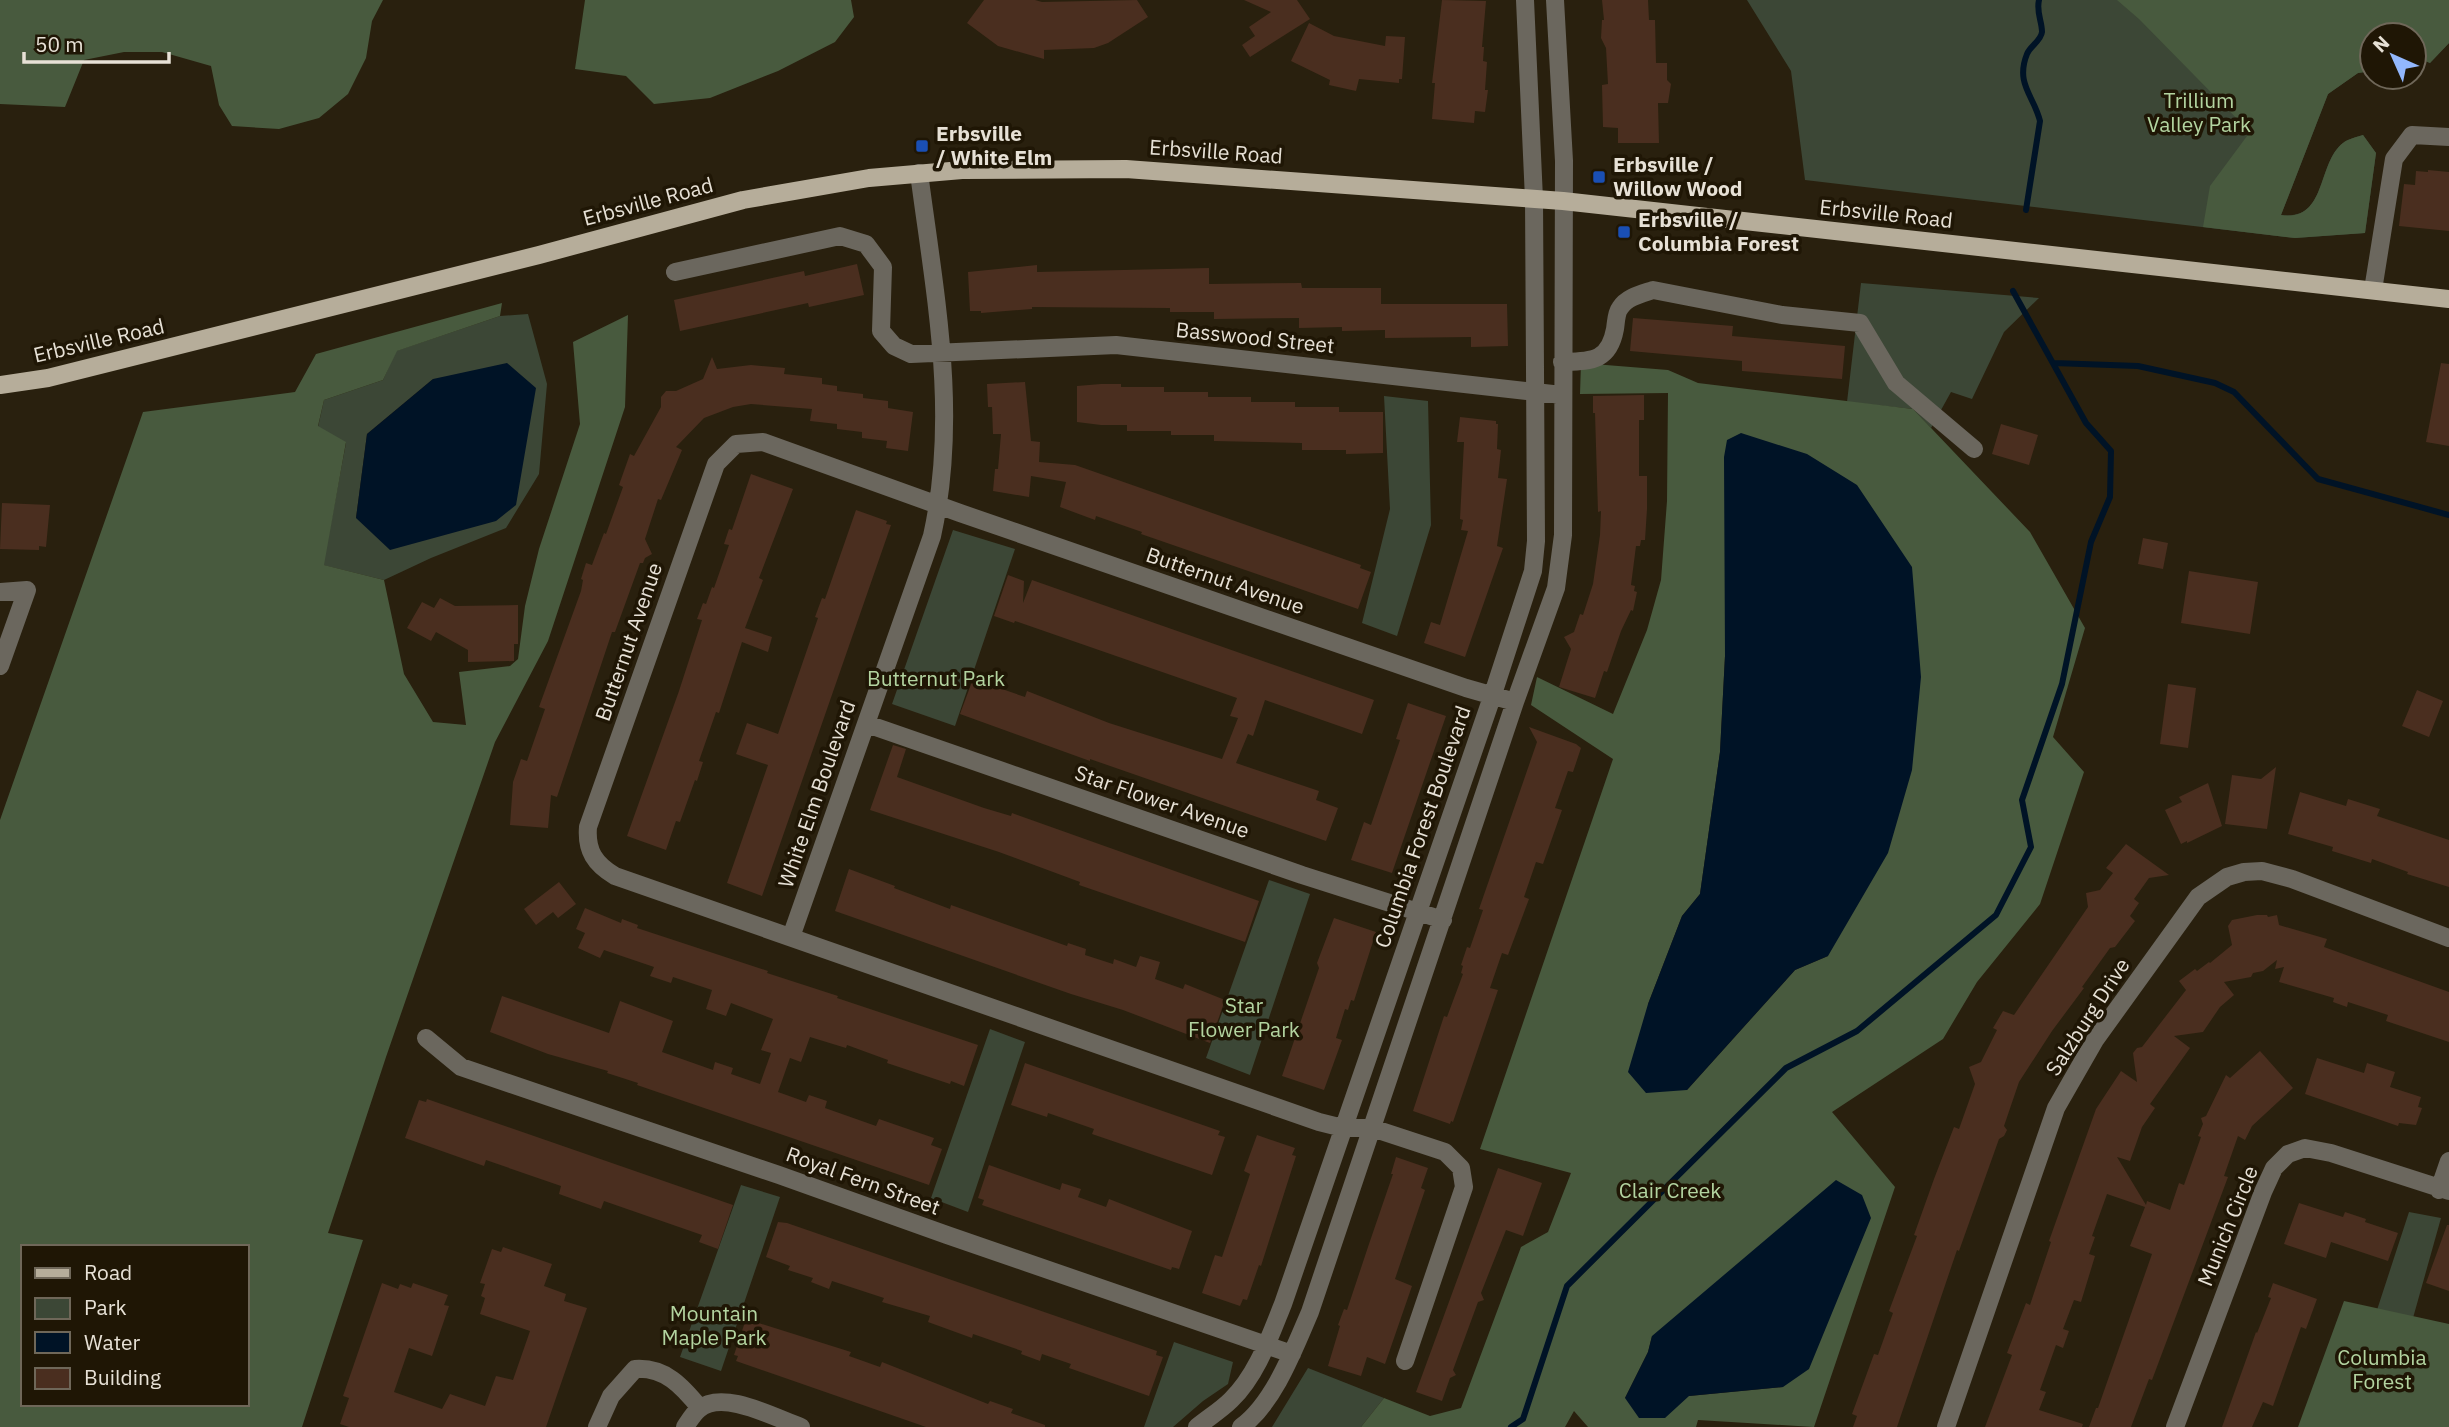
<svg xmlns="http://www.w3.org/2000/svg" width="2449" height="1427" font-family="'IBM Plex Sans',sans-serif">
<style>
.green{fill:#3c4736;fill-rule:evenodd}
.forest{fill:#485a3e;fill-rule:evenodd}
.water{fill:#001326}
.lines{fill:none;stroke-linecap:round;stroke-linejoin:round}
.stream{stroke:#001326;stroke-width:6}
.building{fill:#4a2e1f}
.minor{stroke:#6b675e;stroke-width:18}
.major{stroke:#b6ad9a;stroke-width:18}
.transit-dot{fill:#1a4fb4;stroke:#1f1605;stroke-width:2.5}
.labels{text-anchor:middle;stroke-width:7;stroke-linejoin:round;paint-order:stroke}
.park-label{font-size:21px;fill:#b3d4a0;stroke:#1f1605}
.poi-label{font-size:21px;font-weight:bold;fill:#e7e1d6;stroke:#1f1605;text-anchor:start}
.street-label{font-size:21px;fill:#e7e1d6;stroke:#1f1605}
</style>
<rect width="100%" height="100%" fill="#29200e"/>
<path class="green" d="M1747 0H2449V43L2430 63 2418 58 2414 60V35H2372V71L2358 73 2328 94 2281 215C2328 221 2316 164 2343 143 2348 139 2357 137 2363 135L2376 153 2365 233 2295 238 1805 180 1791 71Z
M1861 283 2039 298 2004 332 1972 399 1951 392 1931 428 1913 409 1847 402Z
M528 314 547 384 539 474 506 528 431 558 384 580 323 565 346 443 318 427 324 400 383 380 396 351 500 316ZM433 379 356 518 367 434Z
M1384 396 1428 401 1431 525 1397 636 1362 623 1390 509Z
M953 530 1015 549 955 726 892 704Z
M1269 880 1310 894 1250 1075 1206 1058Z
M990 1029 1025 1042 968 1212 931 1198Z
M741 1185 780 1197 721 1371 680 1357Z
M2409 1212 2441 1218 2413 1318 2377 1310Z
M1174 1342 1233 1362 1228 1384 1203 1401 1173 1427H1144Z
M1308 1368 1384 1398 1361 1427H1272Z"/>
<path class="forest" d="M0 0H383L372 21 366 58 348 94 319 118 279 129 232 126 219 105 211 66 162 52H124L84 60 65 107 0 104Z
M585 0H851L854 17 835 42 778 71 710 98 654 104 626 76 575 69Z
M2117 0H2449V43L2430 63 2418 58 2414 60V35H2372V71L2358 73 2328 94 2281 215C2327 222 2317 163 2343 143 2348 139 2357 137 2363 135L2376 153 2365 233 2295 238 2203 227 2210 186 2250 132 2139 19Z
M502 303 500 316 397 351 383 380 324 400 318 426 346 442 324 565 384 580 404 674 433 722 466 725 459 672 510 666 518 659 525 606 539 549 580 424 573 342 628 315 625 407 548 641 495 742 386 1057 328 1233 363 1240 302 1427H0V820L143 412 295 392 316 354ZM23 1247H247V1404H23Z
M1581 363 1668 370 1698 383 1913 409 2030 532 2085 628 2053 737 2084 772 2040 904 1977 982 1943 1039 1832 1112 1895 1187 1814 1427 1698 1420 1696 1427H1588L1574 1411 1565 1427H1361L1384 1398 1430 1416 1461 1408 1521 1247 1548 1232 1571 1173 1480 1149 1613 759 1531 705 1537 677 1613 714 1647 630 1661 580 1667 501 1668 393 1580 394ZM1725 656 1828 956 1795 970 1687 1090 1648 1004 1682 916 1700 894 1720 752ZM1652 1336 1783 1387 1689 1396 1625 1398 1648 1352Z
M2344 1301 2449 1324V1427H2298Z"/>
<path class="water" d="M507 363 536 388 516 505 496 521 390 550 356 518 367 434 433 379Z
M1741 433 1807 454 1857 485 1912 567 1921 677 1912 770 1888 853 1828 956 1795 970 1687 1090 1646 1093 1628 1072 1648 1004 1682 916 1700 894 1720 752 1725 656 1724 457 1727 440Z
M1836 1180 1862 1195 1871 1218 1809 1369 1783 1387 1689 1396 1665 1418H1639L1625 1398 1648 1352 1652 1336Z"/>
<g class="lines">
<path class="stream" d="M2026 210 2040 121C2034 96 2015 84 2027 54 2030 46 2041 41 2042 32 2042 21 2036 12 2039 0
M2054 363 2138 366 2215 383 2234 392 2318 479 2449 515
M1511 1427 1523 1419 1567 1286 1786 1068 1857 1031 1996 915 2031 847 2022 800 2062 684 2091 542 2110 497 2111 451 2086 423 2013 291"/>
</g>
<path class="building" d="M984 0H1035L1042 2 1137 0 1148 17 1108 43 1094 48 1044 50V59L998 46 967 23Z
M1244 0H1297L1310 19 1250 57 1242 45 1255 36 1249 27 1271 12Z
M1442 0 1486 1 1482 47H1484L1483 61 1487 62 1485 90H1488L1485 112 1475 111 1474 123 1432 119 1435 83H1432Z
M1602 0H1648L1649 20H1655L1656 63H1667V80L1671 84 1668 103H1658L1659 143H1618V128L1603 127 1602 85 1608 84 1606 48 1601 38 1602 20H1604Z
M1309 23 1334 36 1385 46 1386 36 1405 37 1402 79H1399V83L1359 79 1356 91 1329 85 1330 80 1291 61Z
M2428 170 2449 172V231L2399 226 2404 184 2415 185 2416 171 2428 172Z
M857 264 864 295 809 307 808 303 680 331 674 300 804 271 805 276Z
M1037 265V272L1209 268V284L1301 283 1302 288H1381V304H1507L1508 346 1471 347V337L1385 338V330L1342 331V327L1299 328V318L1214 319V312H1170V308L1032 307V309L981 313V311H970L968 272Z
M1633 318 1733 326 1732 336 1845 346 1842 379 1742 371V361L1630 351Z
M712 357 717 369 751 365 785 368 784 374 822 378V384L837 386V391L863 394V398L888 401V408L913 412 908 451 886 448 887 441 862 438V432L837 429V424L810 421 812 409 751 404 733 407 704 418 676 447 682 450 661 500 658 499 645 539 652 554 645 558 643 563H640L615 632H612L557 797 551 795 548 828 510 825 513 782 521 759 527 761 545 709 539 707 581 591 583 580 581 579 586 563 592 565 604 533 606 534 623 487 619 485 630 454 634 456 661 407V397L666 391H676L703 379Z
M2441 363 2449 364V446L2426 442Z
M1025 382 1031 441 1040 442 1039 462 1075 465 1361 565 1360 568 1371 572 1358 609 1141 534 1142 532 1096 516 1095 520 1060 507 1066 482 1031 476 1029 497 993 491 995 469H998L1001 434H993L992 407H988L987 384Z
M1101 384H1121V387H1164V392H1208V397H1251V402H1295V407H1339V412H1383V453L1346 454V450H1302V443L1214 441V435H1171V431H1127V425H1101L1077 422V386Z
M1644 395V420H1639V476H1647V509L1645 540H1641L1640 546H1636L1631 585 1635 586 1634 591 1637 592 1633 611 1631 610 1621 631 1607 672 1604 671 1595 698 1559 687 1571 649 1564 637 1574 632 1580 614 1583 615 1593 584 1600 535 1601 511 1598 512 1595 413H1593V396Z
M1460 417 1496 421V424H1498L1497 449 1501 450 1498 478 1507 479 1497 546 1503 548 1465 657 1424 643 1431 622 1440 625 1468 531 1461 530 1463 520 1460 519 1464 442H1457Z
M2001 424 2038 435 2029 465 1992 454Z
M751 474 793 489 759 578 763 580 745 628 772 637 768 652 742 642 719 713 716 712 699 761 703 762 697 781 695 780 680 822 676 821 666 850 627 836 679 691 702 620 697 619 703 603 706 604 712 587 714 588 729 545 724 544 729 529 732 530Z
M2 503 50 505 46 547 39 546V550L0 549Z
M856 510 887 521 886 524 891 525 762 896 727 883 768 765 736 754 747 723 778 734 818 618 815 617 822 598 825 599Z
M2143 538 2168 543 2163 569 2138 564Z
M2189 571 2258 582 2250 634 2181 623Z
M1008 575 1024 581 1023 603 1032 580 1374 700 1362 734 1265 700 1253 736 1248 734 1236 763 1319 791 1316 800 1338 808 1326 841 1090 759V761L960 714 973 679 1025 697 1027 691 1109 723 1222 759 1238 718 1230 716 1237 698 1015 621 1014 623 994 616Z
M440 598 455 606 518 605V644H514V661L468 662V650L436 632 431 641 407 628 422 602 434 608Z
M2168 684 2196 688 2188 748 2160 744Z
M2417 690 2443 701 2429 737 2402 726Z
M1408 703 1446 716 1392 873 1351 860 1364 822 1371 825 1400 740 1396 739Z
M1529 727 1576 744 1581 748 1573 772 1568 771 1555 808 1562 810 1543 864 1536 862 1524 897 1529 899 1508 955 1502 953 1490 988 1498 990 1453 1122 1451 1121 1450 1124 1413 1111 1444 1016 1447 1017 1463 974 1461 973 1463 966 1461 965 1467 947 1470 948 1483 910 1479 909 1537 742Z
M893 745 906 749 897 777 984 808 1011 816 1012 813 1054 828 1259 901 1245 942 1079 885 1080 882 999 852 870 810Z
M2276 767 2267 829 2225 824 2232 775 2261 779Z
M2208 783 2222 826 2187 843V841L2181 844 2165 810 2182 802 2179 797Z
M2300 792 2346 806 2348 799 2380 809 2377 816 2449 840V887L2407 874 2408 872 2372 859 2371 863 2332 851 2333 847 2288 834Z
M2126 844 2169 875 2149 878 2134 899 2139 903 2130 916 2135 921 2115 947 2110 948 2082 987 2084 988 2052 1031 2019 1082 2004 1126 2007 1130 2004 1136 1999 1139 1959 1251 1957 1250 1897 1427H1853L1857 1416 1852 1414 1874 1354 1878 1355 1893 1313 1889 1311 1917 1236 1914 1235 1934 1179 1954 1127 1959 1129 1975 1084 1969 1067 1981 1062 1997 1030 1993 1028 2003 1011 2014 1015 2088 907 2086 893 2100 890 2113 873 2106 868Z
M849 869 895 886 894 888 950 909 951 905 1067 946 1068 943 1086 949 1085 955 1113 964 1114 959 1136 967 1140 956 1160 962 1155 979 1183 989 1185 984 1225 1000 1210 1043 1123 1010 1071 994 835 911Z
M559 882 576 904 558 918 553 912 536 925 524 909Z
M585 908 621 923 622 919 638 925 637 928 768 971 767 973 838 996 837 998 978 1045 964 1086 951 1081 950 1084 887 1063 888 1060 847 1045 846 1048 810 1037 801 1062 790 1058 778 1092 806 1102 809 1095 827 1101 825 1108 876 1126 879 1119 934 1138 931 1145 942 1149 929 1185 637 1085 638 1083 607 1073 608 1071 548 1054 490 1032 502 996 609 1033 620 1001 673 1021 662 1052 713 1070 715 1062 733 1068 731 1074 760 1084 771 1053 761 1050 773 1019 731 1003 726 1016 706 1009 712 990 673 977 671 983 650 976 654 967 604 950 600 958 578 948 585 933 576 929Z
M2257 915H2267L2268 917 2277 915 2279 925 2327 939 2324 947 2449 992V1042L2386 1021 2388 1015 2348 1002 2347 1007 2333 1002 2334 998 2279 982 2284 967 2275 969 2277 960 2263 971 2253 973 2251 977 2224 982 2234 995 2220 1007 2203 1032 2174 1036 2190 1048 2150 1104 2155 1108 2142 1127 2130 1161 2117 1157 2146 1205 2147 1201 2170 1210 2179 1183 2184 1185 2201 1137 2198 1136 2203 1124 2201 1118 2206 1116 2226 1075 2230 1078 2260 1051 2293 1088 2252 1126 2245 1140 2238 1136 2224 1176 2228 1177 2194 1268 2152 1380 2149 1379 2131 1427H2089L2096 1408H2098L2152 1254 2130 1246 2145 1207 2107 1194 2092 1236 2095 1237 2089 1254 2095 1256 2081 1302 2074 1300 2063 1329 2069 1331 2063 1348 2056 1345 2040 1390 2046 1392 2039 1410 2083 1424 2082 1427H1985L2012 1355 2007 1353 2026 1303 2030 1305 2051 1242 2049 1241 2096 1109 2121 1071 2137 1082 2133 1053 2137 1048 2142 1047 2186 990 2179 981 2195 969 2197 971 2209 962 2210 963 2232 945 2228 926 2232 920Z
M1334 918 1376 932 1354 1001 1351 1000 1348 1010 1345 1009 1336 1038 1342 1040 1324 1090 1282 1076 1319 968 1317 963Z
M2317 1058 2364 1073 2367 1063 2395 1072 2390 1087 2421 1097 2418 1107 2422 1108 2416 1125 2399 1123 2398 1126 2305 1094Z
M1025 1063 1220 1131 1218 1135 1225 1137 1212 1175 1092 1134 1094 1129 1048 1113 1047 1117 1011 1105Z
M427 1099 733 1205 718 1249 699 1242 702 1235 604 1201 601 1209 559 1194 561 1186 486 1160 484 1166 405 1138 419 1100 426 1102Z
M1257 1135 1295 1148 1292 1155 1296 1156 1261 1266 1259 1265 1247 1300 1243 1299 1240 1306 1202 1293 1215 1255 1222 1257 1250 1174 1244 1171Z
M1396 1157 1428 1168 1421 1188 1425 1190 1395 1279 1412 1286 1385 1364 1367 1357 1361 1376 1328 1366 1340 1326 1338 1325 1344 1309 1347 1310 1369 1244 1393 1174H1391Z
M989 1165 1060 1190 1062 1183 1081 1189 1078 1197 1106 1207 1109 1199 1192 1231 1179 1269 1172 1267 1171 1270 982 1205 984 1200 978 1198Z
M1498 1168 1542 1183 1523 1236 1506 1230 1481 1293 1484 1300 1478 1302 1453 1370 1456 1375 1450 1378 1442 1401 1416 1392Z
M2299 1203 2343 1217 2345 1212 2366 1219 2365 1222 2398 1233 2388 1261 2331 1242 2326 1258 2284 1244Z
M778 1222 787 1223 1157 1351 1156 1355 1163 1357 1149 1396 1069 1368 1071 1364 1042 1354 1040 1361 1021 1354 1022 1351 973 1334 972 1338 928 1322 930 1316 882 1302 884 1298 832 1281 829 1289 811 1282 813 1278 788 1270 790 1266 766 1257Z
M2447 1225H2449V1291L2426 1283Z
M503 1247 552 1264 544 1286 566 1294 564 1301 587 1308 546 1427H349L340 1424 349 1398 343 1396 382 1283 398 1289 400 1284 411 1288 413 1283 448 1295 444 1305 449 1306 432 1356 409 1348 394 1392 442 1409 450 1394 485 1406 496 1376 513 1380 530 1331 480 1314 485 1298 481 1296 485 1284 480 1283 492 1249 501 1252Z
M2273 1283 2317 1299 2306 1329 2301 1327 2273 1406 2263 1402 2252 1427H2222L2256 1332 2257 1333 2271 1298 2268 1297Z
M746 1319 851 1352 849 1356 880 1367 882 1362 988 1404 990 1401 1013 1409 1011 1413 1045 1425V1427H926L736 1361 738 1356 734 1355Z"/>
<g class="lines">
<path class="minor" d="M675 272 840 236 866 244 883 267 881 331 894 346 911 354 1116 345 1562 395
M2373 290 2394 159 2412 135 2449 137
M1562 362C1591 361 1609 362 1615 329 1616 323 1616 313 1620 308 1627 297 1641 294 1653 290L1782 315 1860 323 1896 383 1974 449
M0 592 27 590 0 666
M867 724 1302 875 1443 920
M791 937 932 536C959 414 935 295 919 173
M426 1038 461 1067 779 1175 947 1235 1292 1354
M2439 1190 2449 1161
M1405 1361 1464 1187 1461 1168 1445 1152 1372 1128H1343L1319 1122 615 876C595 864 586 851 588 827L716 464 736 444 763 442 960 513 1466 688 1515 702
M597 1427 611 1396 635 1369C665 1367 682 1386 700 1408
M685 1427C689 1421 693 1414 699 1409 723 1389 775 1418 801 1427
M1197 1427C1208 1418 1221 1410 1231 1400 1257 1375 1270 1336 1283 1304L1492 697 1533 571 1536 541 1534 199 1525 0
M1241 1427C1274 1403 1294 1349 1310 1312L1515 702 1556 588 1563 535 1564 161 1555 0
M1946 1427 2056 1108 2095 1040 2198 897 2227 877 2244 872 2262 871 2292 879 2449 938
M2175 1427 2263 1192 2274 1168 2288 1154 2305 1148 2331 1153 2449 1191"/>
<path class="major" d="M0 385 48 378 539 255 743 200 869 178 962 170 1126 169 1563 201 2449 299"/>
</g>
<g class="transit-dot">
<rect x="915" y="139" width="14" height="14" rx="3.5"/>
<rect x="1592" y="170" width="14" height="14" rx="3.5"/>
<rect x="1617" y="225" width="14" height="14" rx="3.5"/>
</g>
<g class="labels">
<g class="park-label">
<text x="2199" y="108">Trillium<tspan x="2199" dy="24">Valley Park</tspan></text>
<text x="936" y="686">Butternut Park</text>
<text x="1244" y="1013">Star<tspan x="1244" dy="24">Flower Park</tspan></text>
<text x="1670" y="1198">Clair Creek</text>
<text x="714" y="1321">Mountain<tspan x="714" dy="24">Maple Park</tspan></text>
<text x="2382" y="1365">Columbia<tspan x="2382" dy="24">Forest</tspan></text>
</g>
<g class="poi-label">
<text x="936" y="141">Erbsville<tspan x="936" dy="24">/ White Elm</tspan></text>
<text x="1613" y="172">Erbsville /<tspan x="1613" dy="24">Willow Wood</tspan></text>
<text x="1638" y="227">Erbsville /<tspan x="1638" dy="24">Columbia Forest</tspan></text>
</g>
<g class="street-label">
<text transform="translate(1216 152) rotate(4)" y="7">Erbsville Road</text>
<text transform="translate(648 202) rotate(-15)" y="7">Erbsville Road</text>
<text transform="translate(1886 214) rotate(6)" y="7">Erbsville Road</text>
<text transform="translate(1255 338) rotate(6)" y="7">Basswood Street</text>
<text transform="translate(99 341) rotate(-13)" y="7">Erbsville Road</text>
<text transform="translate(1225 581) rotate(19)" y="7">Butternut Avenue</text>
<text transform="translate(629 642) rotate(-71)" y="7">Butternut Avenue</text>
<text transform="translate(817 794) rotate(-71)" y="7">White Elm Boulevard</text>
<text transform="translate(1162 802) rotate(19)" y="7">Star Flower Avenue</text>
<text transform="translate(1423 827) rotate(-71)" y="7">Columbia Forest Boulevard</text>
<text transform="translate(2088 1017) rotate(-57)" y="7">Salzburg Drive</text>
<text transform="translate(863 1181) rotate(20)" y="7">Royal Fern Street</text>
<text transform="translate(2228 1226) rotate(-68)" y="7">Munich Circle</text>
</g>
</g>
<rect x="21" y="1245" width="228" height="161" fill="#1f1605" stroke="#6f6759" stroke-width="2"/>
<rect x="35" y="1268" width="35" height="10" fill="#b6ad9a" stroke="#6f6759" stroke-width="2"/>
<text x="84" y="1280" font-size="21" fill="#e7e1d6">Road</text>
<rect x="35" y="1298" width="35" height="21" fill="#3c4736" stroke="#6f6759" stroke-width="2"/>
<text x="84" y="1315" font-size="21" fill="#e7e1d6">Park</text>
<rect x="35" y="1332" width="35" height="21" fill="#001326" stroke="#6f6759" stroke-width="2"/>
<text x="84" y="1350" font-size="21" fill="#e7e1d6">Water</text>
<rect x="35" y="1368" width="35" height="21" fill="#4a2e1f" stroke="#6f6759" stroke-width="2"/>
<text x="84" y="1385" font-size="21" fill="#e7e1d6">Building</text>
<g transform="translate(2393 56) rotate(315)"><circle r="33" fill="#1f1605" stroke="#6f6759" stroke-width="2"/>
<path d="M0-5L12 26L0 18L-12 26Z" fill="#92b7fd"/>
<text y="-10" font-size="19" font-weight="bold" text-anchor="middle" fill="#e7e1d6">N</text>
</g>
<path d="M24 52v10h145v-10" fill="none" stroke="#e7e1d6" stroke-width="3.5"/>
<text x="35" y="52" font-size="21" fill="#e7e1d6" stroke="#1f1605" stroke-width="5" paint-order="stroke">50 m</text>
</svg>
